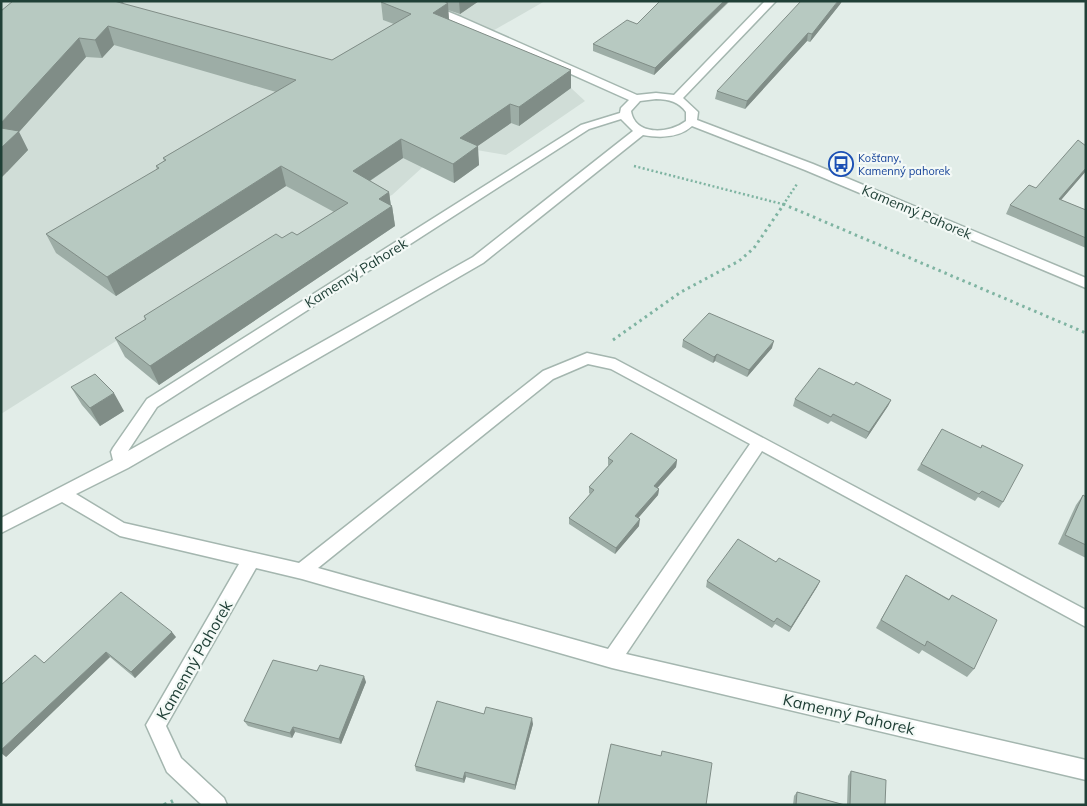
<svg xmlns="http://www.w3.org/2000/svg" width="1087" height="806" font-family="Mulish,sans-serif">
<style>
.built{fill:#d0ddd7}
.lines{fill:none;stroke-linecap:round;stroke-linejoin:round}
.minor-casing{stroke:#a4b6af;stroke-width:3}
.path-far2{stroke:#7fb4a2;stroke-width:2.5;stroke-dasharray:2 2.5;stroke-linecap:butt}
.path-far1{stroke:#7fb4a2;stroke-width:3;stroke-dasharray:2.5 4;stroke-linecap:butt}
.path{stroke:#7fb4a2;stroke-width:4;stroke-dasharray:3 4.5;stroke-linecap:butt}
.minor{fill:#fff;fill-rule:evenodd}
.wall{fill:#9dada6}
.shaded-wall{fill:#808d87}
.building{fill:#b7c9c1;stroke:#808d87}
.labels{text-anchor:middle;stroke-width:4.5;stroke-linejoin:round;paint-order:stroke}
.far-transit-label{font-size:11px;fill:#164399;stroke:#f3f9f6;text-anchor:start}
.street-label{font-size:14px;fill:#204037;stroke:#f3f9f6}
.near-street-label{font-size:16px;fill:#204037;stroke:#f3f9f6}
</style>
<rect width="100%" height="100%" fill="#e2ede8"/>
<path class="built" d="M1 1H545L468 45 571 88 585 101 506 155 447 145 392 195 253 254 1 414Z"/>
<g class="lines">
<defs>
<path id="minor" d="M408 1H422L461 17 637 95 656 93 674 95 765 1H776L683 98 698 112 697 120 813 164 1086 278V288L805 170 692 126C679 138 660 138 643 135L483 263 128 468 76 494 124 523 299 563 543 371 587 353 615 359 1086 610V627L762 451 626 654 1086 760V780L612 668 302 579 256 568 166 726 181 758 224 798 227 805H202L167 772 146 725 239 564 120 536 62 502 1 533V518L113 460 111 452 113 448 147 399 581 125 620 113 621 108 629 100ZM656 99C669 99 679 102 686 112V121C669 134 635 136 631 111L640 101ZM621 119 633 131 473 257 128 451 157 407 589 129ZM588 364 611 369 750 444 608 649 318 568 553 379Z"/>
</defs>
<use href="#minor" class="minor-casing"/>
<path class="path-far2" d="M634 166 786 205
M783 205 797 184"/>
<path class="path-far1" d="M783 204 1086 333
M613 340 681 292 739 261 754 248 784 204"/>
<path class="path" d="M164 805 173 801"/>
<use href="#minor" class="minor"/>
</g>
<path class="wall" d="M382 1H479L460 14 448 10 449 20 571 70V88L519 126 511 123 477 146 479 165 454 183 403 158 370 181 389 192 391 206H392L395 226 159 385 125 357 115 338 145 320 144 316 282 238 297 235 334 212 286 186 116 296 56 253 46 234 157 170 156 166 164 161 163 158 276 92 114 45 102 58 86 57 19 132 28 150 7 172 5 7 122 4 332 60 394 24 383 20 381 2Z
M729 2 654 75 593 51V44L637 24Z
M841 3 810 42 807 41 745 109 715 99 717 91Z
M1086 146V171L1061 200 1086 210V248L1006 214 1010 205 1036 188Z
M683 340 772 348 747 377 715 361 713 363 682 347Z
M854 385 891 400 888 406 866 439 831 421 828 424 793 406 795 399Z
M71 387 124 411 100 426 82 405Z
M942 429 1003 502 999 508 978 497 975 501 917 470Z
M608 458 677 460 676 467 657 488 659 489 658 495 638 518 639 526 615 554 569 524V518L590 494 589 493V487L609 465H608Z
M1083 495 1086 497V558L1058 544 1076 505Z
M776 562 820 581 817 587 789 632 775 624 772 628 706 587 707 581Z
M906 575 949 599 952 595 974 669 967 677 922 650 919 654 876 628Z
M176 637 135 678 110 657 6 757 44 663Z
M317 671 366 682 341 744 295 732 292 738 248 726 244 721Z
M484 714 533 724 515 790 466 777 464 783 416 771 415 766Z
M851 771 885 805H847L848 776Z
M797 792 845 805H793L794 796Z"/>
<path class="shaded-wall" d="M102 1H125L107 16Z
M459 1H479L460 14Z
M724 1H729L654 75 655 68Z
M838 1H842L841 3 810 42 812 34Z
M448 3 449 21 433 13Z
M108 26 114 45 102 58 95 40Z
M808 33 807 41 745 109 747 101Z
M79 38 86 57 19 132 28 150 7 172 1 178V123Z
M571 70V88L519 126V107Z
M510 104 511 123 462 157 460 138Z
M401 139 403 158 356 190 353 171Z
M478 146 479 165 454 183 453 164Z
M281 166 286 186 116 296 107 277Z
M1086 168V171L1055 207 1059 199Z
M389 192 391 207 392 206 395 226 159 385 150 366 379 199Z
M774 341 772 348 747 377 749 370Z
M717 354 715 361 713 363 714 357Z
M114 393 124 411 100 426 90 408Z
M891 400 888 406 866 439 869 432Z
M677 460 676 467 653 493 654 486Z
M659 489 658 495 634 523 635 516Z
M640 519 639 526 615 554 616 548Z
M820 581 817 587 789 632 791 627Z
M172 632 176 637 135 678 131 672Z
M106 652 110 657 6 757 1 753V750Z
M364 676 366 682 341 744 339 739Z
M532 718 533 724 515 790V785Z
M293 727 295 732 292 738 290 733Z
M465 772 466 777 464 783 463 779Z"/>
<path class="building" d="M13 1H114L332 60 411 14 381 2 382 1H443L448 3 433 13 571 70 519 107 510 104 460 138 478 146 453 164 401 139 353 171 389 192 379 199 392 206 150 366 115 338 146 319 144 316 276 234 282 238 292 232 297 235 348 203 281 166 107 277 46 234 159 168 156 166 166 160 163 158 296 80 108 26 95 40 79 38 1 123V11Z
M660 1H724L655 68 593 44 627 20 637 24Z
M801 1H838L812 34 808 33 747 101 717 91Z
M1 128 19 131 1 148Z
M1078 140 1086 146V168L1059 199 1086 210V238L1010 205 1029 185 1036 188Z
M709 313 774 341 749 370 717 354 714 357 683 340Z
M819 368 854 385 856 382 891 400 869 432 833 414 831 417 795 399Z
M95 374 114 393 90 408 71 387Z
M942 429 981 448 982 445 1023 465 1003 502 982 491 979 494 921 464Z
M631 433 677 460 654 486 659 489 635 516 640 519 616 548 569 518 594 490 589 487 613 461 608 458Z
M1083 495 1086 497V545L1065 535Z
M738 539 776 562 779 558 820 581 791 627 777 618 774 622 707 581Z
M906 575 949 600 952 595 997 620 974 669 927 641 925 646 881 620Z
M121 592 172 632 131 672 106 652 1 750V685L35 655 44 663Z
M273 660 317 671 320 665 364 676 339 739 293 727 290 733 244 721Z
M437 701 484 714 486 707 532 718 515 785 465 772 463 779 415 766Z
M611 744 661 756 662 751 712 763 706 805H598Z
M851 771 886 780 885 805H850Z
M797 792 845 805H796Z"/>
<defs>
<symbol id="bus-ring" viewBox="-11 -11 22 22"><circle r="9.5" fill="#f3f9f6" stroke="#1a4fb4" stroke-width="1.5"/><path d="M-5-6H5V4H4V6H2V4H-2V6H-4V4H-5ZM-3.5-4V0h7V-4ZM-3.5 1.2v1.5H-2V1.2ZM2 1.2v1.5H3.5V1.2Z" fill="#1a4fb4"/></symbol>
</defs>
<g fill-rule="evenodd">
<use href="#bus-ring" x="827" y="150" width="28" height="28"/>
</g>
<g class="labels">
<g class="far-transit-label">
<text x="858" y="162">Košťany,<tspan x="858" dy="13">Kamenný pahorek</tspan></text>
</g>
<g class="street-label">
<text transform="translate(917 212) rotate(23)" y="5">Kamenný Pahorek</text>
<text transform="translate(356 273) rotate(-32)" y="5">Kamenný Pahorek</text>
</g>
<g class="near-street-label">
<text transform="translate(194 660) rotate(-60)" y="6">Kamenný Pahorek</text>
<text transform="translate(849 714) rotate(13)" y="6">Kamenný Pahorek</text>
</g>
</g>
<rect width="1087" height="806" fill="none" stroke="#204037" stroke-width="5"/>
</svg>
